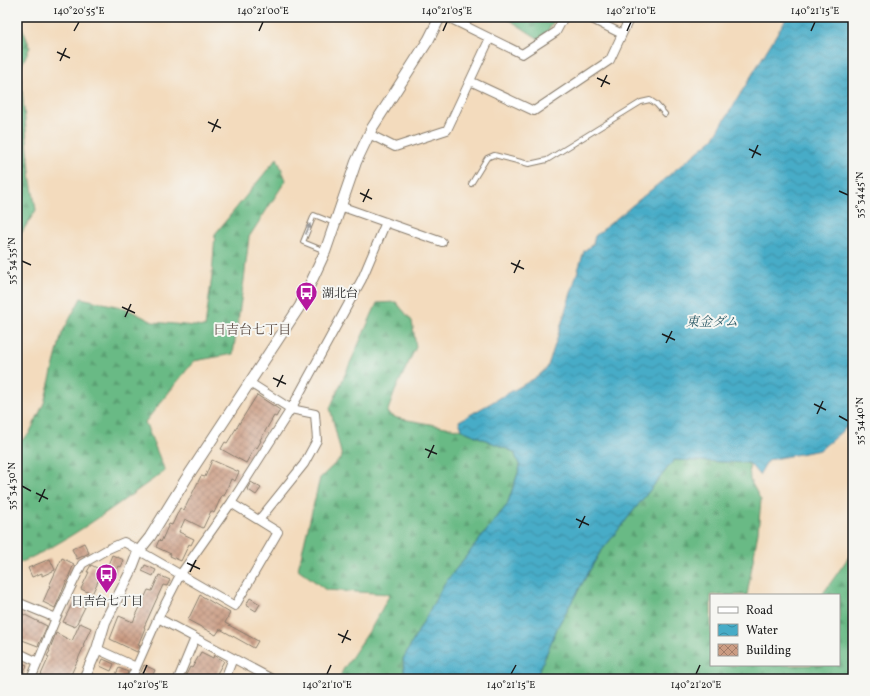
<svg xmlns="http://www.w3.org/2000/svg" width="870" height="696" font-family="Vollkorn,'Noto Serif JP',serif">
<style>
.forest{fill:url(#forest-firs);stroke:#426b50}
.water{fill:url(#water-waves);stroke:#326472}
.building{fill:url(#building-cross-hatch)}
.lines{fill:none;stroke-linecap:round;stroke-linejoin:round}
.service-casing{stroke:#887c6c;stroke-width:6}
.minor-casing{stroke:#887c6c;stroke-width:10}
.tertiary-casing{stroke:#887c6c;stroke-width:12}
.service{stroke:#fff;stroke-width:4}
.minor{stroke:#fff;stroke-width:8}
.tertiary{stroke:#fff;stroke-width:10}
.oneway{fill:#999}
.ticks{fill:none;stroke:#1c1c1c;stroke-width:1.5}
.labels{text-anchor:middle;stroke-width:4;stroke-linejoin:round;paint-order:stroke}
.poi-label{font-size:12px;fill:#1c1c1c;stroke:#f6f6f2;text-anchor:start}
.water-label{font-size:13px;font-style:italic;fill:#2f5d69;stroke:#f6f6f2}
.neighbourhood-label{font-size:13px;fill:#594940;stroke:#f6f6f2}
.neatline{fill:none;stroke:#1c1c1c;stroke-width:1.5}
.ticks-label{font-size:10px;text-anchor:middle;fill:#1c1c1c}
</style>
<defs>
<pattern id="forest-firs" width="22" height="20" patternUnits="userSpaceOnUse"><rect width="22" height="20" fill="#69ba85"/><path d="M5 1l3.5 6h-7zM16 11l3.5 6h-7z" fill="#5a9f72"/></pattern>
<pattern id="water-waves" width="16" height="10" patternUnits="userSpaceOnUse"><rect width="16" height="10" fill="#47acc7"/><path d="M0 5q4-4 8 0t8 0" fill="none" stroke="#3a8ba1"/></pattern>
<pattern id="building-cross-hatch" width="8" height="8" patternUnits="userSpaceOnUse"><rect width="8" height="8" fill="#cb9c83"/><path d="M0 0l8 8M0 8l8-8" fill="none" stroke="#a47e6a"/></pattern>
</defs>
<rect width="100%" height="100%" fill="#f6f6f2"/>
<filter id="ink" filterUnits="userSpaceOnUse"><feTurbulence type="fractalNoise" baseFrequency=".025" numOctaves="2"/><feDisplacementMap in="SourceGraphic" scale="8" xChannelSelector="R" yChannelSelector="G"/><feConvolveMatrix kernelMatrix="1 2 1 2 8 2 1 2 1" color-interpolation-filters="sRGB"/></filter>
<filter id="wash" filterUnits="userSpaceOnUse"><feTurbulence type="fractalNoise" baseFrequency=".012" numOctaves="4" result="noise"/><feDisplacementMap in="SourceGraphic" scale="16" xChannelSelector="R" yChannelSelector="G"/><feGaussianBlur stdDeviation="0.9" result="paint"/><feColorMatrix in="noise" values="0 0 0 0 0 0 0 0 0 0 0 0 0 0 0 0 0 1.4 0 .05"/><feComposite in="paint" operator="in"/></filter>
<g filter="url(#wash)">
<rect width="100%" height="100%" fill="#f3dbbd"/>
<path class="forest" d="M505 17H556L542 41Z
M17 19 19 20 30 47 20 69 31 181 36 210 17 240Z
M277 158 286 180 249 237 244 280 233 354 194 361 145 422 165 471C117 504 71 541 17 564V444L29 434 44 403 62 333 81 298 125 308 153 322 205 327 212 276 215 234Z
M396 302 412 321 416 347 395 391 387 413 397 418 462 430 514 452 520 467 507 505 444 584 403 659 405 679H339L343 670 372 627 390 594 326 590 298 569 320 478 342 457 330 408 377 303Z
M674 460 749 463 750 480 761 500 758 532 747 595H711V665H839V595H822L853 551V679H536L558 626 599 554Z"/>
<path class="water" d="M787 17H853V422L820 450 768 460 759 475 749 463 674 460 599 554 558 626 536 679H405L403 659 444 584 507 505 520 467 514 452 462 430 459 421 537 377 547 368 552 354 584 251 593 244 595 236 713 139Z"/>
<g id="blocks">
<path class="building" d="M257 395 280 410 276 417 274 416 260 440 261 441 257 448 255 447 246 463 221 449 225 442 227 443Z
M212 460 239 472 235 481 231 479 224 496 222 495 214 513 211 511 203 528 185 519 179 532 194 539 191 545 189 544 181 561 170 556 171 554 156 547 159 540 161 542 169 524 172 525 180 508 184 510 201 476 205 477Z
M251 482 261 488 256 495 247 489Z
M84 543 89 553 77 559 72 549Z
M112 555 124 560 121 567 119 566 112 581 101 576 104 570H106Z
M62 558 74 564 55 608 43 602 50 586H49Z
M50 559 55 570 42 576V573L32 577 28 568Z
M91 565 103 571 92 594 81 589 89 572H87Z
M145 565 156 570 153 576 142 571Z
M159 575 170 580 167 586 163 585 144 627 145 628 138 645 140 646 137 652 110 639 119 616 133 622 148 590 152 591Z
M200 595 230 613 225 623 258 641 254 648 220 629 216 635 188 620Z
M250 598 260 604 256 611 246 605Z
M73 602 85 607 75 627 63 622Z
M17 611 47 626 38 646 17 638Z
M80 623 91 628 83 645 84 646 69 679H39L49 657 47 656 50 651H49L56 633 72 641Z
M201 652 213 658 214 655 224 661 214 679H194L186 675 190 667 192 668Z
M103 659 114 664 111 671 100 666Z
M17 661 27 665 21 679H17Z
M144 665 155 670 152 677 141 672Z
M119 668 128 672 126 679 116 674Z"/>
</g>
</g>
<g filter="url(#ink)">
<use href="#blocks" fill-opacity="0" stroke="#887c6c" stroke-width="1"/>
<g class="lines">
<defs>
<path id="service" d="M471 184 487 158 494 155 529 164 547 160 641 102 650 100 656 104 665 114
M325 251 303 242 314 215 334 223"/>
<path id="minor" d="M447 17 522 54 556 32 564 17
M588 17 622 34
M470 81 534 111 610 60 630 17
M369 134 395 147 447 130 490 38
M340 206 442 242
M250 383 291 409 315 414 317 440 304 464 259 520
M17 602 56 618
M158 618 272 679
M97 649 136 667
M17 652 38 662
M31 679 56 618 82 564 108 549 124 542 235 606 278 532 231 503
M131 679 158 618 180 575 231 503 291 409 362 279 386 222
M178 679 195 638
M225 679 233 658"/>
<path id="tertiary" d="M84 679 97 649 105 622 130 573 138 552 150 537 186 479 300 306 325 252 356 162 372 128 429 39 440 17"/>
</defs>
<use href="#service" class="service-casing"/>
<use href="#minor" class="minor-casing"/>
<use href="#tertiary" class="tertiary-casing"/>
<use href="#service" class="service"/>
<use href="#minor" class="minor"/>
<use href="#tertiary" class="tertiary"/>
</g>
<defs><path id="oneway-solid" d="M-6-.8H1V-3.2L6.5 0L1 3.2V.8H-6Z"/></defs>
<use class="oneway" href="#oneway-solid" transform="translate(308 229) rotate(-67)"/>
</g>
<path class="ticks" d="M74 31 79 22M259 31 263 22M443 31 447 22M627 31 631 22M811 31 815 22M57 52 70 58M60 61 66 48M597 78 610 84M601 87 607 75M208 122 221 128M212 132 218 119M749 149 761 155M752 158 758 145M839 191 848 195M360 193 372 199M363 202 369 189M22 261 31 265M511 263 524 269M514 273 520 260M122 307 135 313M125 317 131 304M662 334 675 340M666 343 672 331M273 378 286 384M277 387 283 375M814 404 826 410M817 414 823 401M839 416 848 421M425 449 437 454M428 458 434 445M22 486 31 491M36 493 48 499M39 502 45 489M576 519 589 525M579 528 585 516M187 563 200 569M190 572 196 560M338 634 351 640M342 643 348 630M143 674 147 665M327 674 331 665M511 674 516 665M696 674 700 665"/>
<defs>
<symbol id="bus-pin" viewBox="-11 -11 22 30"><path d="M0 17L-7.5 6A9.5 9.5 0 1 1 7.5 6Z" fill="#b5179e" stroke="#f6f6f2"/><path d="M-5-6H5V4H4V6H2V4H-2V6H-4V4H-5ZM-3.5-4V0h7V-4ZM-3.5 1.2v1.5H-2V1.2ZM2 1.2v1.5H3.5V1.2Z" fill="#fff"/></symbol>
</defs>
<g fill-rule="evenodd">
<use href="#bus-pin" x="294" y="280" width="25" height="34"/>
<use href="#bus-pin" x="94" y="562" width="25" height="34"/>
</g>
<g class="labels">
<g class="poi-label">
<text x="322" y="297">湖北台</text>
<text x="107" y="605" text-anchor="middle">日吉台七丁目</text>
</g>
<g class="water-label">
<text x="712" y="326">東金ダム</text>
</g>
<g class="neighbourhood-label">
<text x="252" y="334">日吉台七丁目</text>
</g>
</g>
<rect width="870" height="696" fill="none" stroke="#f6f6f2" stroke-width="44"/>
<rect x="710" y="594" width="130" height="72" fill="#f6f6f2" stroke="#9f9f9c"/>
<rect x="718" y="607" width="20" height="6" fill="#ffffff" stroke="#9f9f9c"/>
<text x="746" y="614" font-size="12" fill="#1c1c1c">Road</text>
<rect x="718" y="624" width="20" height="12" fill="url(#water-waves)" stroke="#9f9f9c"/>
<text x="746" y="634" font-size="12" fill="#1c1c1c">Water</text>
<rect x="718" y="644" width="20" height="12" fill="url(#building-cross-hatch)" stroke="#9f9f9c"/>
<text x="746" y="654" font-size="12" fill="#1c1c1c">Building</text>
<rect x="22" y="22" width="826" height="652" class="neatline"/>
<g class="ticks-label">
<text x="79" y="14">140°20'55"E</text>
<text x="263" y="14">140°21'00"E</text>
<text x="447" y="14">140°21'05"E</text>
<text x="631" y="14">140°21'10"E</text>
<text x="815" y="14">140°21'15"E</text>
<text transform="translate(859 195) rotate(-90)" y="4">35°34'45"N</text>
<text transform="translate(11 261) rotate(-90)" y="4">35°34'35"N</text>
<text transform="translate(859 421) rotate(-90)" y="4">35°34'40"N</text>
<text transform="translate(11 486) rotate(-90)" y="4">35°34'30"N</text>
<text x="143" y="688">140°21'05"E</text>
<text x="327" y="688">140°21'10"E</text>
<text x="511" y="688">140°21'15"E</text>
<text x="696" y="688">140°21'20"E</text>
</g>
</svg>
